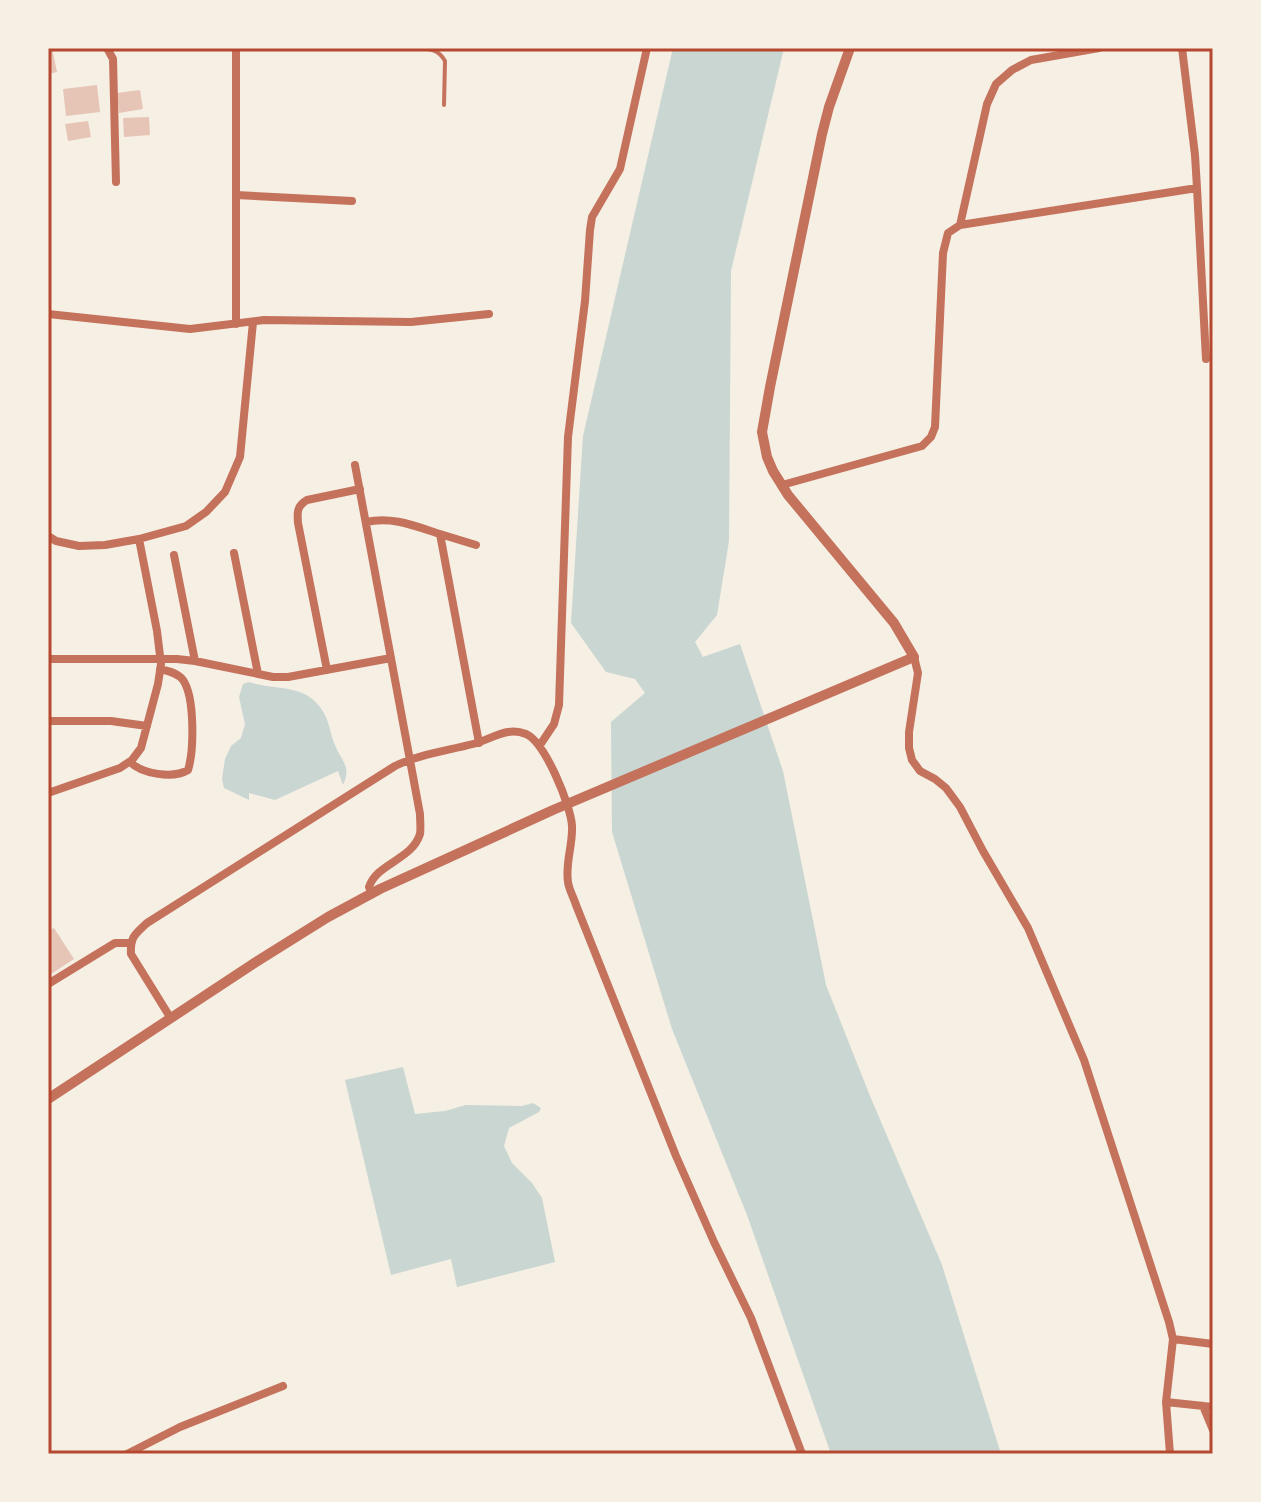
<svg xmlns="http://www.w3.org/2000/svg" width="1261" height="1502" font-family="'Noto Sans',sans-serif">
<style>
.water{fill:#c9d6d2}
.building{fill:#e6c5b7}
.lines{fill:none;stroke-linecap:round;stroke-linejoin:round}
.service{stroke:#c5725c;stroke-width:4}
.minor{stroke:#c5725c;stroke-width:8}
.tertiary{stroke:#c5725c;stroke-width:10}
.neatline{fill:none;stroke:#b5482f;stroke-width:3}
</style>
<rect width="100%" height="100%" fill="#f6efe4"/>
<path class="water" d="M673 48H784L731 271 729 541 717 615 695 642 703 657 740 644 783 771 826 985 870 1096 942 1265 1001 1454H831L747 1215 672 1029 612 832 611 722 645 693 635 679 606 672 571 623 583 436Z
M249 682C275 691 305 683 322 710 329 719 330 734 335 745 341 761 352 766 343 785L338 771 275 800 249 793V800L224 788 222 779 225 759 231 746 241 738 245 724 239 697 243 684Z
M403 1067 415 1114 445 1111 466 1105 522 1106 533 1103 541 1108 539 1112 509 1128 504 1146 512 1163 532 1183 542 1198 555 1262 457 1287 451 1259 391 1275 345 1080Z"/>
<path class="building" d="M48 48H52L57 72 48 74Z
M97 85 100 112 66 116 63 89Z
M140 90 143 109 119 113 117 93Z
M149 117 150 135 124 137 123 118Z
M88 121 91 137 68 141 65 124Z
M54 928 74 959 48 976V931Z"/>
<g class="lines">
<path class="service" d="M415 48C428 49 438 48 445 61L444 105"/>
<path class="minor" d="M107 48 113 59 116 182
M1197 188 1206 359
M236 195 352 201
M960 225 987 104 996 84 1012 70 1031 60 1099 48
M48 314 190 329 264 320 411 322 489 314
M236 324V48
M355 465 420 814C420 820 421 829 420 834 412 860 377 863 369 887L372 894
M782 485 922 446 931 437 935 427 943 253 948 233 960 225 1197 188 1195 155 1182 48
M366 522C392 516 415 526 440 534
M48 536 56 541 79 546 105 545 139 539 186 526 206 512 225 492 240 457 253 322
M476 545 440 534 479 743
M234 553 258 674
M174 555 195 661
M914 657 918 673 909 732V748L912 760 920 771 935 779 946 788 960 807 983 851 1028 928 1084 1060 1169 1322 1173 1339 1166 1402 1170 1454
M48 659H177L195 661 273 677H288L391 658
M327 670 298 523C297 512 297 506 307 500L360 489
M48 721H111L147 726
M540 745 554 724 559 705 568 437 585 301 590 230 592 217 620 169 647 48
M130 762C142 774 173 779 188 770 194 751 195 697 183 680 178 673 168 671 160 669
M48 793 120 768 132 760 141 748 158 684 161 664 157 631 139 539
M48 984 115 943H130
M170 1017 131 954C130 937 135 934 147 923L395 766C420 754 446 751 473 744 485 741 496 734 508 732 514 731 521 732 526 734 545 742 571 806 572 826 573 845 565 863 568 882 569 890 574 898 576 905L676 1156 714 1242 751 1318 802 1454
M1173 1339 1213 1344
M1166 1402 1213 1407
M1203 1406 1213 1430
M127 1454 180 1427 283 1386"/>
<path class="tertiary" d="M48 1099 256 962 328 917 380 889 553 810 914 657 894 623 788 495 773 471 767 457 762 432 770 387 822 134 829 107 850 48"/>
</g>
<rect width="1261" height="1502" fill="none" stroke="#f6efe4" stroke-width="100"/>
<rect x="50" y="50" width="1161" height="1402" class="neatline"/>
</svg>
